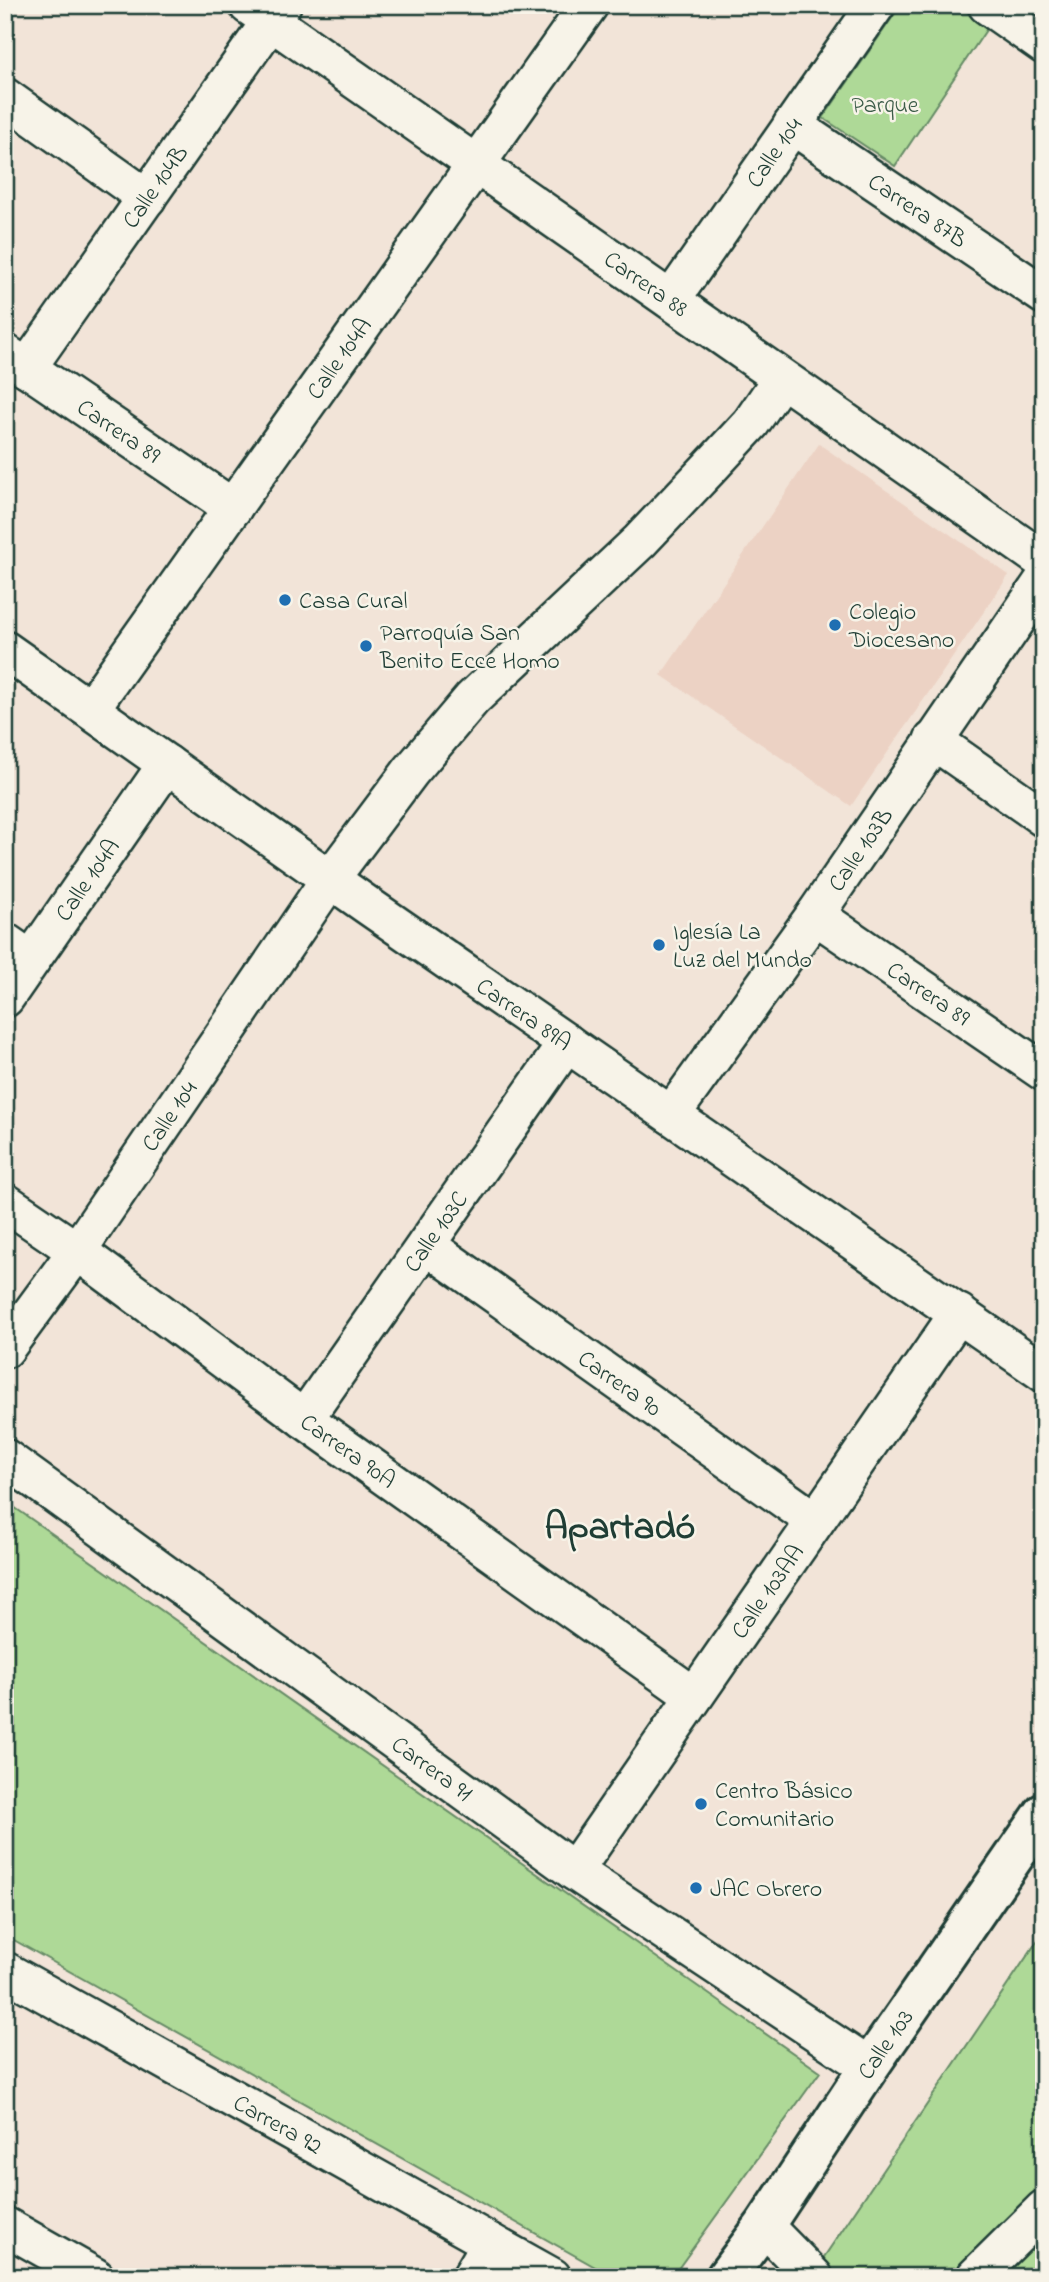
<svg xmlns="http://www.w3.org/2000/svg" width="1049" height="2282" font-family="'Indie Flower',sans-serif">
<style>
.built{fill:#ecd2c4}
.green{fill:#aed997;stroke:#668b66;stroke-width:2}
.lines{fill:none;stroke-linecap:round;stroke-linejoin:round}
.minor-casing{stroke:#1f3d34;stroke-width:42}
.tertiary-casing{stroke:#1f3d34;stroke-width:44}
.minor{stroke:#f7f3e8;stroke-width:37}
.tertiary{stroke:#f7f3e8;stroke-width:38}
.poi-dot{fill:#1f6fb2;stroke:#f7f3e8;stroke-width:2.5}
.labels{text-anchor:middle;stroke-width:5;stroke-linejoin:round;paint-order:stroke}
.park-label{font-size:24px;fill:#3c5c48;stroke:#f7f3e8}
.street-label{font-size:24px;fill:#1f3d34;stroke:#f7f3e8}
.poi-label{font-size:24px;fill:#1f3d34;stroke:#f7f3e8;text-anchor:start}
.town-label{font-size:38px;font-weight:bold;fill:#1f3d34;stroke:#f7f3e8}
</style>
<rect width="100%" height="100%" fill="#f2e4d8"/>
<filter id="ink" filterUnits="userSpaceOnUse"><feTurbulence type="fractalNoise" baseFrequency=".0143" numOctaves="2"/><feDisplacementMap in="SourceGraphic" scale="14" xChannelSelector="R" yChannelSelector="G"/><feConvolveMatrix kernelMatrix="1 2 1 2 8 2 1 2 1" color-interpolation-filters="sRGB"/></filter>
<g filter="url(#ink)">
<path class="built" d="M819 444 1009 575 851 806 661 675Z"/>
<path class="green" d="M901 5H957L988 27 895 166 823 118Z
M11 1505 820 2072 672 2277H613L5 1935V1514Z
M1044 1931V2265L1032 2277H832L820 2263Z"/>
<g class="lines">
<defs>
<g id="minor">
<path id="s1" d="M248 5 1044 561"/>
<path d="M987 5 1044 45"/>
<path d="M5 97 147 198"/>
<path id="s2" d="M792 125 1044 295"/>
<path id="s3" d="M671 300 876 5"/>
<path id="s4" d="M5 353 233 508"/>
<path id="s5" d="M27 368 282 5"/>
<path id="s6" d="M5 650 367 905 1044 1373"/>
<path id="s7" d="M90 709 589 5"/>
<path d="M933 740 1044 818"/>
<path id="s8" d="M815 915 1044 1072"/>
<path d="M5 942 31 960"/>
<path id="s9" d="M5 998 167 764"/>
<path id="s10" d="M671 1115 815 915 1044 580"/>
<path id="s11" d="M5 1202 77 1251 304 1419 694 1696"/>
<path id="s12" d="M426 1245 815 1521"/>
<path id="s13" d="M5 1349 77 1251 330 879 411 771 472 699 640 541 713 464 751 423 781 379"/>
<path id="s14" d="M304 1419 567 1043"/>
<path id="s15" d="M5 1458 574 1871 869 2067"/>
<path id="s16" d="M574 1871 959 1313"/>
<path id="s17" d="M5 1971 552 2277"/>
<path d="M5 2226 95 2277"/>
<path d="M764 2226 814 2277"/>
<path d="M471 2277 491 2243"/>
<path d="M975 2277 1044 2209"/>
</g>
<g id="tertiary">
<path id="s18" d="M726 2277 764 2226 869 2067 1044 1813"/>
</g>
</defs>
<use href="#minor" class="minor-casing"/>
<use href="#tertiary" class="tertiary-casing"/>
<use href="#minor" class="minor"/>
<use href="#tertiary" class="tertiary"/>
</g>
</g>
<g class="poi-dot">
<circle cx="285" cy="600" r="7"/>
<circle cx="835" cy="625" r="7"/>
<circle cx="366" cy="646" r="7"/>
<circle cx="659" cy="945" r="7"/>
<circle cx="701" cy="1804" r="7"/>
<circle cx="696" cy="1888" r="7"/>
</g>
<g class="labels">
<g class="park-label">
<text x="885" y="112">Parque</text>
</g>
<g class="street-label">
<text dy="8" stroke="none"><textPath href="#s3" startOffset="180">Calle 104</textPath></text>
<text dy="8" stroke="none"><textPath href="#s5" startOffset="222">Calle 104B</textPath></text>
<text dy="8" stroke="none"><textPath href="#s2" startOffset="152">Carrera 87B</textPath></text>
<text dy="8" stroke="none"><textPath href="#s1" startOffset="486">Carrera 88</textPath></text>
<text dy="8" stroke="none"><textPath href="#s7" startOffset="430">Calle 104A</textPath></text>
<text dy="8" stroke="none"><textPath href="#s4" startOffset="138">Carrera 89</textPath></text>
<text dy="8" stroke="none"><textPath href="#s10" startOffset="326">Calle 103B</textPath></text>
<text dy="8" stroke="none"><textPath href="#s9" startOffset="144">Calle 104A</textPath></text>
<text dy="8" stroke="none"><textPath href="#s8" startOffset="138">Carrera 89</textPath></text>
<text dy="8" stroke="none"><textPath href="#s6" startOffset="634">Carrera 89A</textPath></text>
<text dy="8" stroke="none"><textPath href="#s13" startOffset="285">Calle 104</textPath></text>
<text dy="8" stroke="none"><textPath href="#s14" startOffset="229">Calle 103C</textPath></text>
<text dy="8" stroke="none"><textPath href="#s12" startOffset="238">Carrera 90</textPath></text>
<text dy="8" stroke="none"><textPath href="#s11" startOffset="424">Carrera 90A</textPath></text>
<text dy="8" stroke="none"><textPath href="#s16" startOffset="340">Calle 103AA</textPath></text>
<text dy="8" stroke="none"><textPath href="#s15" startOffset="528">Carrera 91</textPath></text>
<text dy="8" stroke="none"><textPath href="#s18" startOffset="282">Calle 103</textPath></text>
<text dy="8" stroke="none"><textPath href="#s17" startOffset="313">Carrera 92</textPath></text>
</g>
<g class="poi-label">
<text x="299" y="608">Casa Cural</text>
<text x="849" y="619">Colegio<tspan x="849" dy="28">Diocesano</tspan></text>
<text x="380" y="640">Parroquía San<tspan x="380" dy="28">Benito Ecce Homo</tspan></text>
<text x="673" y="939">Iglesía La<tspan x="673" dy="28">Luz del Mundo</tspan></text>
<text x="715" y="1798">Centro Básico<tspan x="715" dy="28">Comunitario</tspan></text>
<text x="710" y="1896">JAC Obrero</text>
</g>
<g class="town-label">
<text x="620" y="1538">Apartadó</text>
</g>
</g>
<rect width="1049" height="2282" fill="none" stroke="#f7f3e8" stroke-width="28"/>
<rect x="14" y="14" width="1021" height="2254" fill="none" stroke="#1f3d34" stroke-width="2.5" filter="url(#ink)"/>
</svg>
